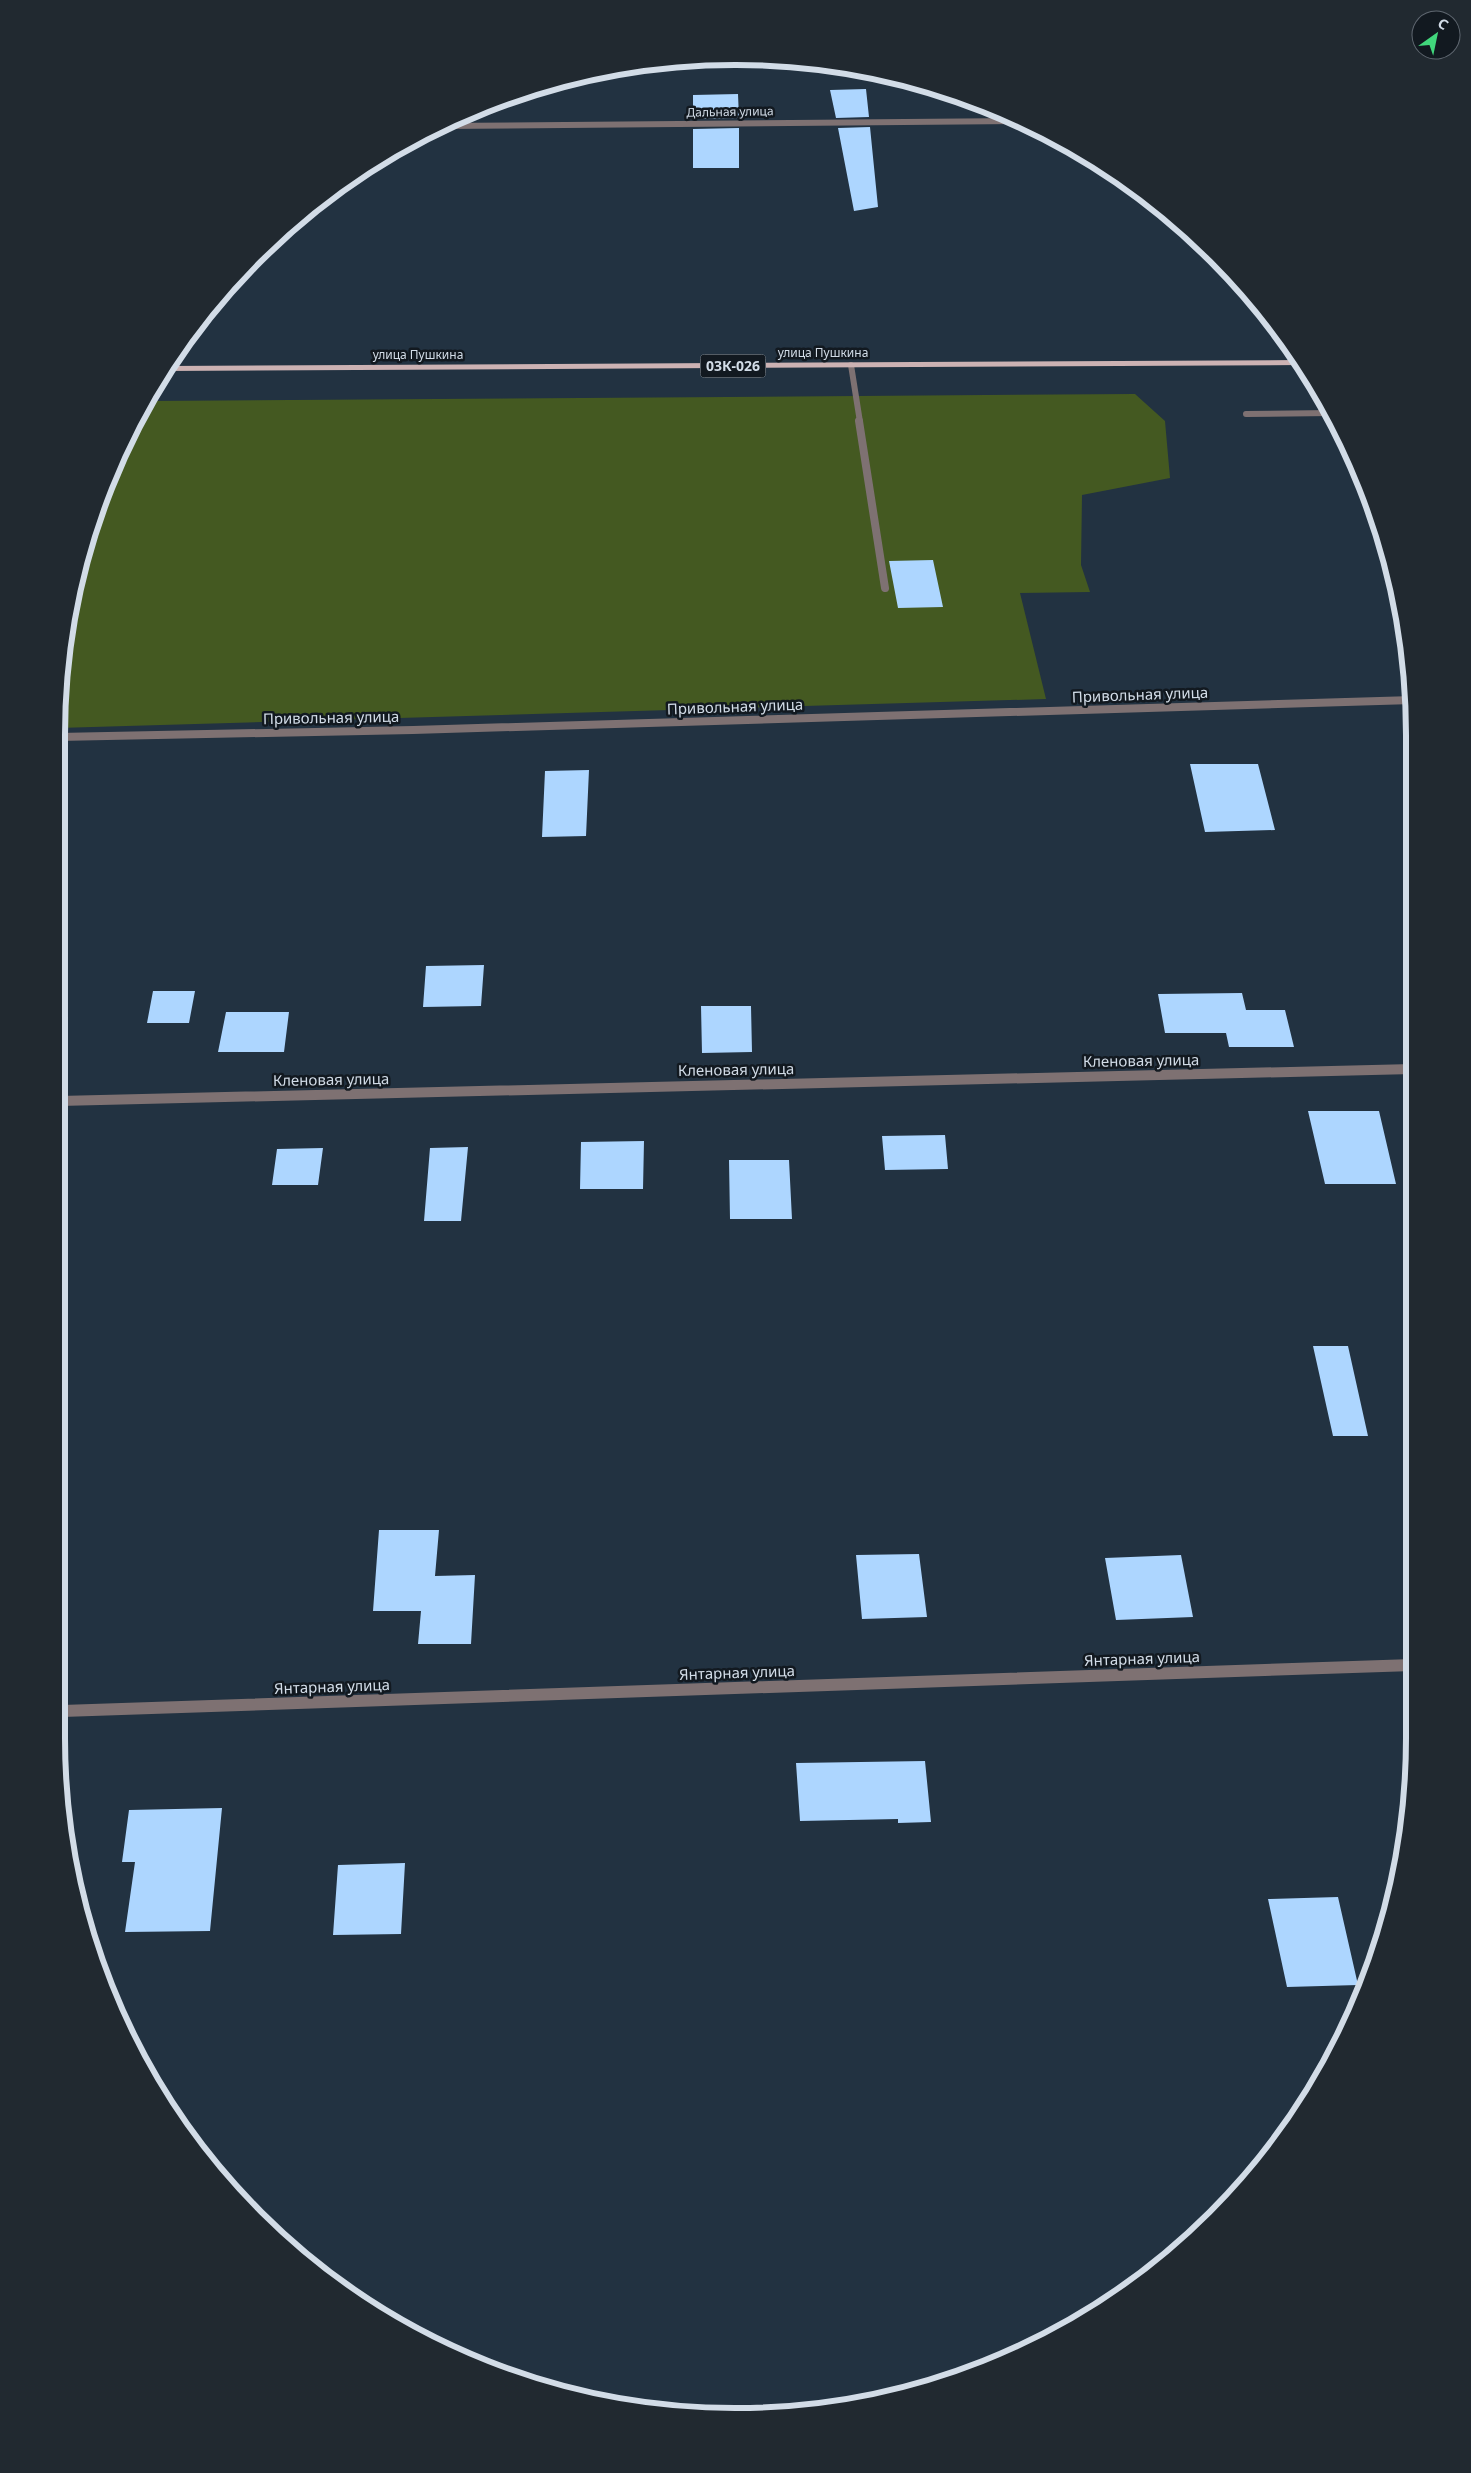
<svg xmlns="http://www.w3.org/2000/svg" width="1471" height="2473" font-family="'Noto Sans',sans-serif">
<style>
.green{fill:#445921}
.building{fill:#add6ff}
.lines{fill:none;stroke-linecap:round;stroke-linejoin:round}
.lane-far1{stroke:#7e7172;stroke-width:6}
.lane{stroke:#7e7172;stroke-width:8}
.street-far3{stroke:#7e7172;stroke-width:6}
.street-far2{stroke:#7e7172;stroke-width:8}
.street-far1{stroke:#7e7172;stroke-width:10}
.street{stroke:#7e7172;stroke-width:12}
.primary{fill:#ccb2b3;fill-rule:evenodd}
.labels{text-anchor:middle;stroke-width:5;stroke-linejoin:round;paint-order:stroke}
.far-street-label{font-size:12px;fill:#d2dce7;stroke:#121920}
.shield{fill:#121920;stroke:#98a2ab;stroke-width:1}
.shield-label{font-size:14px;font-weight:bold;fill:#d2dce7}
.street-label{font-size:15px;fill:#d2dce7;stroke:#121920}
.rim{fill:none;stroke:#d2dce7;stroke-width:6}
</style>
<rect width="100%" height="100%" fill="#223241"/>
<path class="green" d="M1135 394 1165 421 1170 478 1082 495 1081 565 1090 592 1020 593 1046 699 58 728V691L92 517 150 401Z"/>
<path class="building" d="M866 89 869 117 836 118 830 90Z
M738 94 739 118 693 119V95Z
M870 127 878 207 854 211 838 128Z
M739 128V168H693V129Z
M933 560 943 607 898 608 889 561Z
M1190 764H1258L1275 830 1205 832Z
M589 770 586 836 542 837 545 771Z
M484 965 481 1006 423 1007 426 966Z
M153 991H195L189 1023H147Z
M1242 993 1246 1010H1285L1294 1047H1229L1226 1033H1165L1158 994Z
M701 1006H751L752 1052 702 1053Z
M226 1012H289L284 1052H218Z
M1308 1111H1379L1396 1184H1325Z
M945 1135 948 1169 885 1170 882 1136Z
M644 1141 643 1189H580L581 1142Z
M468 1147 461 1221H424L430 1148Z
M323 1148 318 1185H272L277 1149Z
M729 1160H789L792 1219H730Z
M1313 1346H1348L1368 1436H1333Z
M379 1530H439L435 1576 475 1575 471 1644H418L421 1611H373Z
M919 1554 927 1617 862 1619 856 1555Z
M1181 1555 1193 1617 1116 1620 1105 1558Z
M925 1761 931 1822 898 1823V1819L800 1821 796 1763Z
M222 1808 210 1931 125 1932 135 1862H122L129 1810Z
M405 1863 401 1934 333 1935 338 1865Z
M1338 1897 1358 1985 1287 1987 1268 1899Z"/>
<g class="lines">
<path class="lane-far1" d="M851 365 860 422
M1246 414 1331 413"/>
<path class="lane" d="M859 421 885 588"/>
<path class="street-far3" d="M441 126 1019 121"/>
<path class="street-far2" d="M58 737 413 730 1413 700"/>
<path class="street-far1" d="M59 1101 1413 1069"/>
<path class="street" d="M62 1711 1413 1665"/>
<path class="primary" d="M1298 360 1302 365 164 371 167 366Z"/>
</g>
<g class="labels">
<g class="far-street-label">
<text transform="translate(730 112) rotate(-1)" y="4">Дальная улица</text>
<text x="823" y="357">улица Пушкина</text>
<text x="418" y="359">улица Пушкина</text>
</g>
<rect class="shield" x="700.5" y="354.5" width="65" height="23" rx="4"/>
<g class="shield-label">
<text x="733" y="371">03К-026</text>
</g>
<g class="street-label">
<text transform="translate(1140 695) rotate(-2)" y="5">Привольная улица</text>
<text transform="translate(735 707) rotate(-2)" y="5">Привольная улица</text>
<text transform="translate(331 718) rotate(-1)" y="5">Привольная улица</text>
<text transform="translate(1141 1061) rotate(-1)" y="5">Кленовая улица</text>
<text transform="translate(736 1070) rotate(-1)" y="5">Кленовая улица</text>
<text transform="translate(331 1080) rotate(-1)" y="5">Кленовая улица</text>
<text transform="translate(1142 1659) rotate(-2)" y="5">Янтарная улица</text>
<text transform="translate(737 1673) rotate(-2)" y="5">Янтарная улица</text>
<text transform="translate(332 1687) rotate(-2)" y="5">Янтарная улица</text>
</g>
</g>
<path d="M0 0H1471V2473H0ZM735 65H736A670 670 0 0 1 1406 735V1738A670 670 0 0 1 736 2408H735A670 670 0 0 1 65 1738V735A670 670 0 0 1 735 65Z" fill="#212930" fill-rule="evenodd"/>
<path class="rim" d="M735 65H736A670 670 0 0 1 1406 735V1738A670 670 0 0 1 736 2408H735A670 670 0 0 1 65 1738V735A670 670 0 0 1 735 65Z"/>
<g transform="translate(1436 35) rotate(33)"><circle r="24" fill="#121920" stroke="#5f6770"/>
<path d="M0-4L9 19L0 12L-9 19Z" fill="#41d77c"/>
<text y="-8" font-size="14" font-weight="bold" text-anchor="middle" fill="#d2dce7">С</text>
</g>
</svg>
